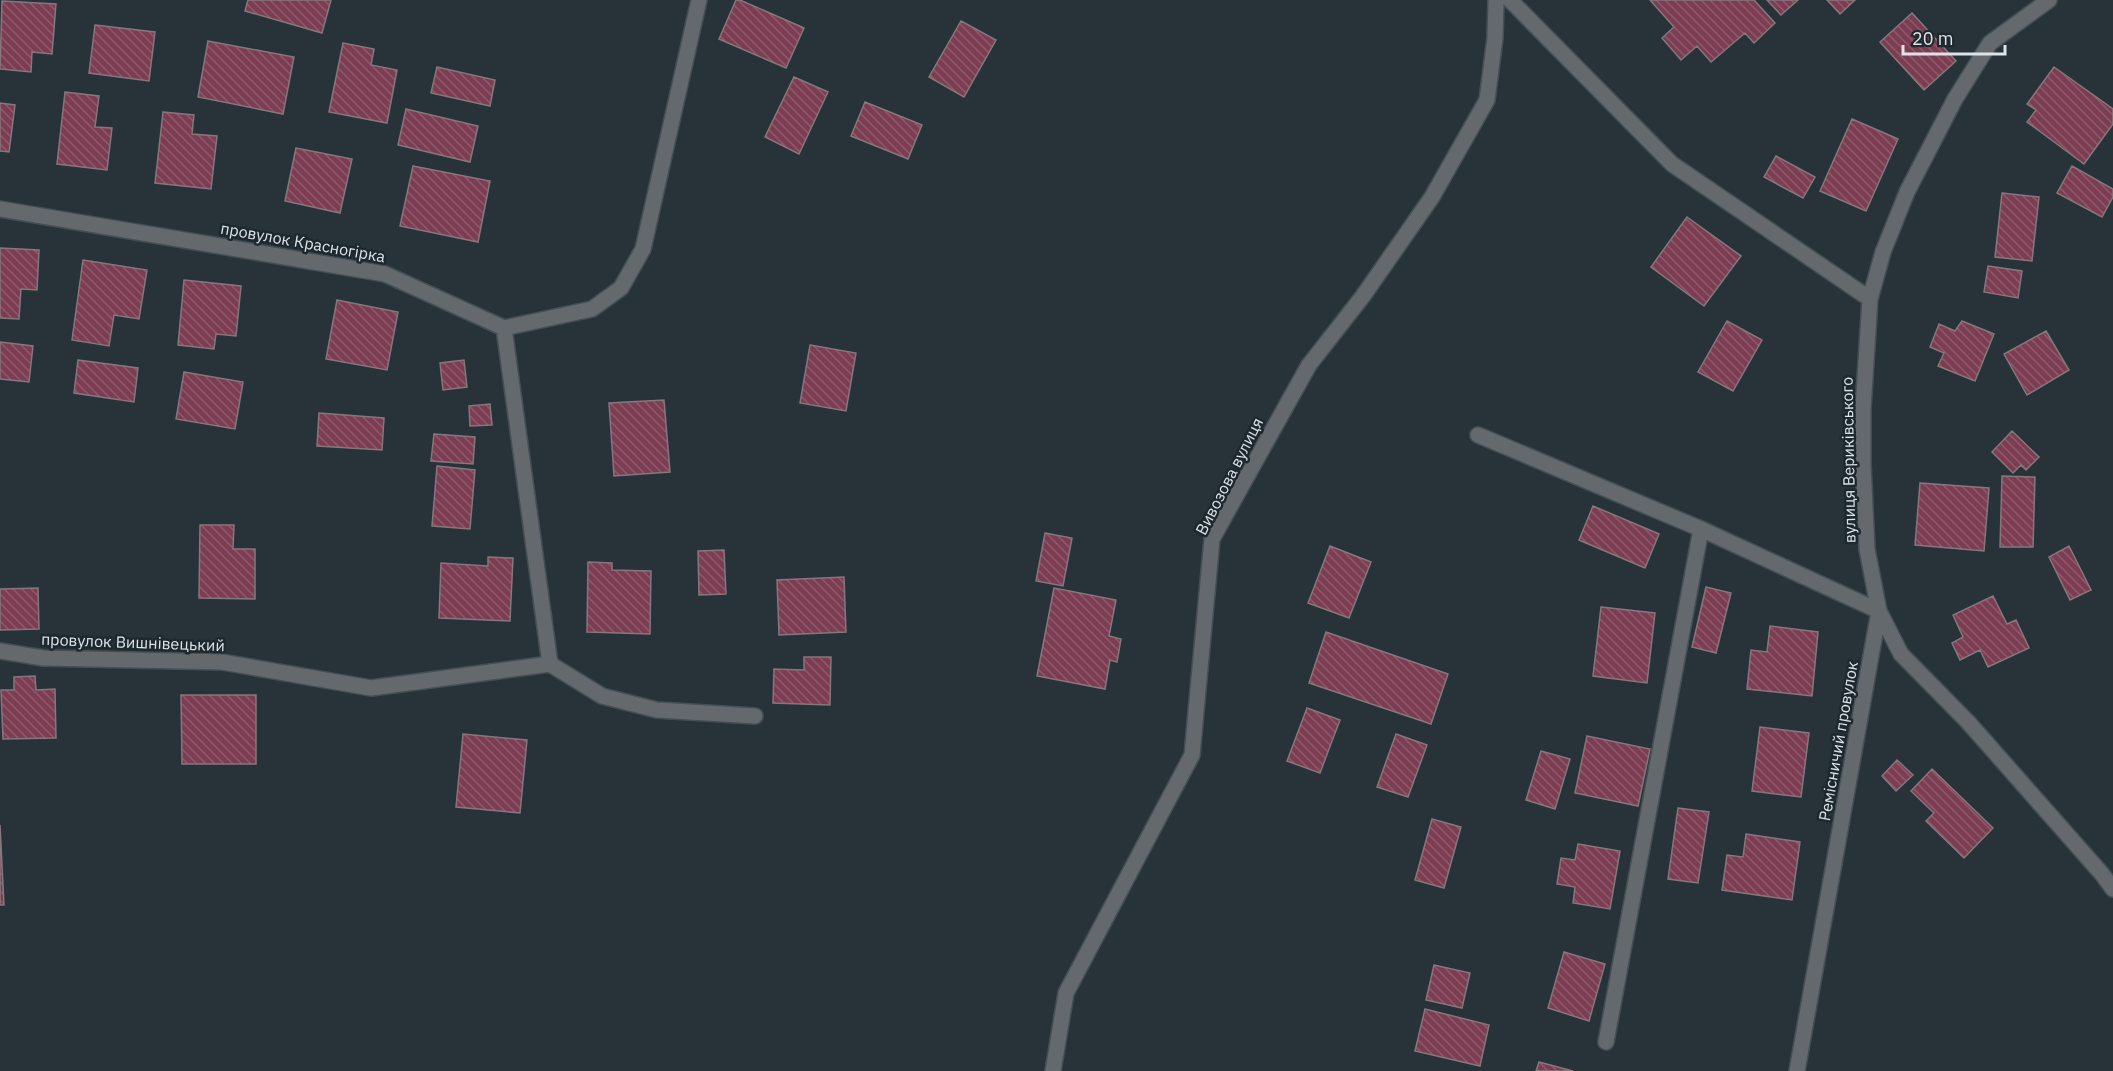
<svg xmlns="http://www.w3.org/2000/svg" width="2113" height="1071" font-family="'IBM Plex Sans',sans-serif">
<style>
.building{fill:url(#building-back-hatch);stroke:#86777b;stroke-width:1.5}
.lines{fill:none;stroke-linecap:round;stroke-linejoin:round}
.service-casing{stroke:#444e55;stroke-width:18}
.minor-casing{stroke:#444e55;stroke-width:18}
.service{stroke:#64696d;stroke-width:15}
.minor{stroke:#64696d;stroke-width:15}
.labels{text-anchor:middle;stroke-width:5;stroke-linejoin:round;paint-order:stroke}
.street-label{font-size:16px;fill:#dde3e8;stroke:#1e282f}
</style>
<defs>
<pattern id="building-back-hatch" width="6" height="6" patternUnits="userSpaceOnUse" patternTransform="scale(1.5)"><rect width="6" height="6" fill="#7c3d53"/><path d="M-1 5l2 2M0 0l6 6M5-1l2 2" fill="none" stroke="#8e596c"/></pattern>
</defs>
<rect width="100%" height="100%" fill="#273239"/>
<path class="building" d="M248 0H331L322 33 245 11Z
M736 0H740L804 28 786 68 719 39Z
M1650 0H1754L1775 23 1754 43 1745 33 1711 62 1697 46 1681 60 1662 38 1674 27Z
M1767 0H1798L1781 15Z
M1827 0H1855L1840 14Z
M2 1 56 4 52 54 32 52 31 72 0 69Z
M1912 13 1956 61 1924 90 1880 42Z
M961 21 996 40 964 97 929 77Z
M95 25 155 32 149 81 89 73Z
M208 41 294 57 283 114 198 97Z
M343 43 374 49 371 65 397 70 387 123 329 112Z
M437 67 495 80 490 106 431 93Z
M2054 67 2113 109V124L2084 164 2027 122 2036 110 2027 104Z
M794 77 828 92 799 154 765 137Z
M65 92 99 96 95 127 112 128 107 170 57 164Z
M865 102 922 125 908 159 851 136Z
M0 103 15 105 9 152 0 151Z
M406 109 478 126 470 162 398 145Z
M163 112 194 115 192 134 217 136 211 189 155 183Z
M1852 119 1898 139 1866 211 1820 191Z
M296 148 352 159 340 213 285 201Z
M1776 156 1815 177 1803 198 1764 177Z
M413 166 490 181 478 242 400 226Z
M2072 166 2113 189V197L2102 217 2057 193Z
M2002 193 2039 197 2032 261 1995 257Z
M1687 217 1741 256 1704 306 1651 267Z
M0 248 39 250 37 290 21 289 19 319 0 318Z
M83 260 147 270 139 319 114 315 109 346 72 340Z
M1988 266 2022 271 2018 298 1984 292Z
M184 280 241 286 236 336 216 334 214 349 178 345Z
M337 300 398 312 387 370 326 359Z
M1727 321 1762 340 1733 391 1698 372Z
M1962 321 1994 334 1975 381 1938 366 1944 353 1930 347 1939 324 1955 331Z
M2046 331 2069 370 2027 395 2004 354Z
M0 342 33 346 29 382 0 379Z
M810 345 856 353 846 411 800 403Z
M78 360 138 368 134 402 74 393Z
M464 360 467 387 443 390 440 363Z
M184 372 243 382 235 429 176 419Z
M664 400 670 472 614 476 609 403Z
M490 404 492 425 470 426 469 406Z
M319 413 384 418 382 450 317 446Z
M2012 431 2039 457 2026 470 2021 465 2013 473 1992 452Z
M434 434 475 437 473 464 431 461Z
M437 466 475 470 470 529 432 526Z
M2002 476 2035 477 2033 547H2000Z
M1920 483 1989 488 1984 551 1915 545Z
M1593 506 1659 534 1645 568 1579 540Z
M200 525H234L233 549H255V599L199 598Z
M1045 533 1072 538 1063 586 1036 581Z
M1330 546 1371 562 1349 618 1308 603Z
M2069 546 2091 590 2070 600 2049 557Z
M724 550 726 594 699 595 698 551Z
M488 557 513 558 510 621 439 618 441 563 488 566Z
M588 562 612 563V570L651 571 650 634 587 632Z
M844 577 846 632 779 635 777 580Z
M1706 587 1731 593 1716 653 1692 647Z
M38 588 39 629 0 630V589Z
M1054 588 1116 600 1109 636 1121 639 1117 662 1110 660 1105 689 1037 676Z
M1993 596 2007 624 2016 620 2029 648 1988 667 1980 650 1960 660 1952 643 1963 637 1953 615Z
M1601 607 1655 613 1647 683 1593 676Z
M1770 626 1818 632 1812 696 1747 689 1751 650 1767 652Z
M1326 632 1448 674 1431 724 1309 683Z
M804 657H831L830 705 773 703 774 669 804 670Z
M35 676 36 690 55 689 56 738 3 739 1 690H14V677Z
M181 695H256V764H182Z
M1307 708 1340 720 1320 773 1287 761Z
M1760 727 1809 733 1801 797 1752 791Z
M463 734 527 740 520 813 456 807Z
M1396 734 1427 745 1408 797 1377 787Z
M1587 736 1650 749 1638 806 1575 793Z
M1541 751 1570 759 1555 809 1526 800Z
M1897 760 1913 775 1896 791 1882 776Z
M1932 769 1993 828 1964 858 1926 821 1934 813 1911 791Z
M1678 808 1709 812 1698 883 1668 879Z
M1432 819 1461 827 1444 888 1415 880Z
M0 825 4 905H0Z
M1746 834 1800 842 1792 900 1722 890 1727 855 1743 857Z
M1578 844 1620 851 1610 909 1573 903 1575 887 1557 884 1561 858 1575 860Z
M1564 952 1605 964 1589 1021 1548 1008Z
M1434 965 1470 973 1462 1008 1426 1000Z
M1425 1009 1489 1025 1480 1066 1415 1051Z
M1539 1062 1573 1071H1536Z"/>
<g class="lines">
<defs>
<path id="service" d="M504 328 592 309 621 288 643 249 699 0
M550 664 602 696 657 710 755 716"/>
<path id="minor" d="M1510 0 1672 164 1870 299
M2049 0 1990 43 1955 99 1907 192 1883 252 1870 299 1863 409V464L1867 549 1879 611 1901 654 1968 722 2102 874 2113 889
M0 209 385 274 504 328 550 664 371 688 222 662 43 658 0 651
M1478 435 1701 529 1879 611 1797 1071
M1606 1042 1701 529
M1053 1071 1066 993 1192 755 1212 539 1309 365 1363 296 1432 197 1487 100 1495 38 1496 0"/>
</defs>
<use href="#service" class="service-casing"/>
<use href="#minor" class="minor-casing"/>
<use href="#service" class="service"/>
<use href="#minor" class="minor"/>
</g>
<g class="labels">
<g class="street-label">
<text transform="translate(303 242) rotate(10)" y="6">провулок Красногірка</text>
<text transform="translate(1848 460) rotate(-91)" y="6">вулиця Вериківського</text>
<text transform="translate(1229 476) rotate(-63)" y="6">Вивозова вулиця</text>
<text transform="translate(133 642) rotate(2)" y="6">провулок Вишнівецький</text>
<text transform="translate(1838 741) rotate(-80)" y="6">Ремісничий провулок</text>
</g>
</g>
<path d="M1903 45v9h102v-9" fill="none" stroke="#dde3e8" stroke-width="3"/>
<text x="1912" y="45" font-size="18" fill="#dde3e8" stroke="#1e282f" stroke-width="4.5" paint-order="stroke">20 m</text>
</svg>
